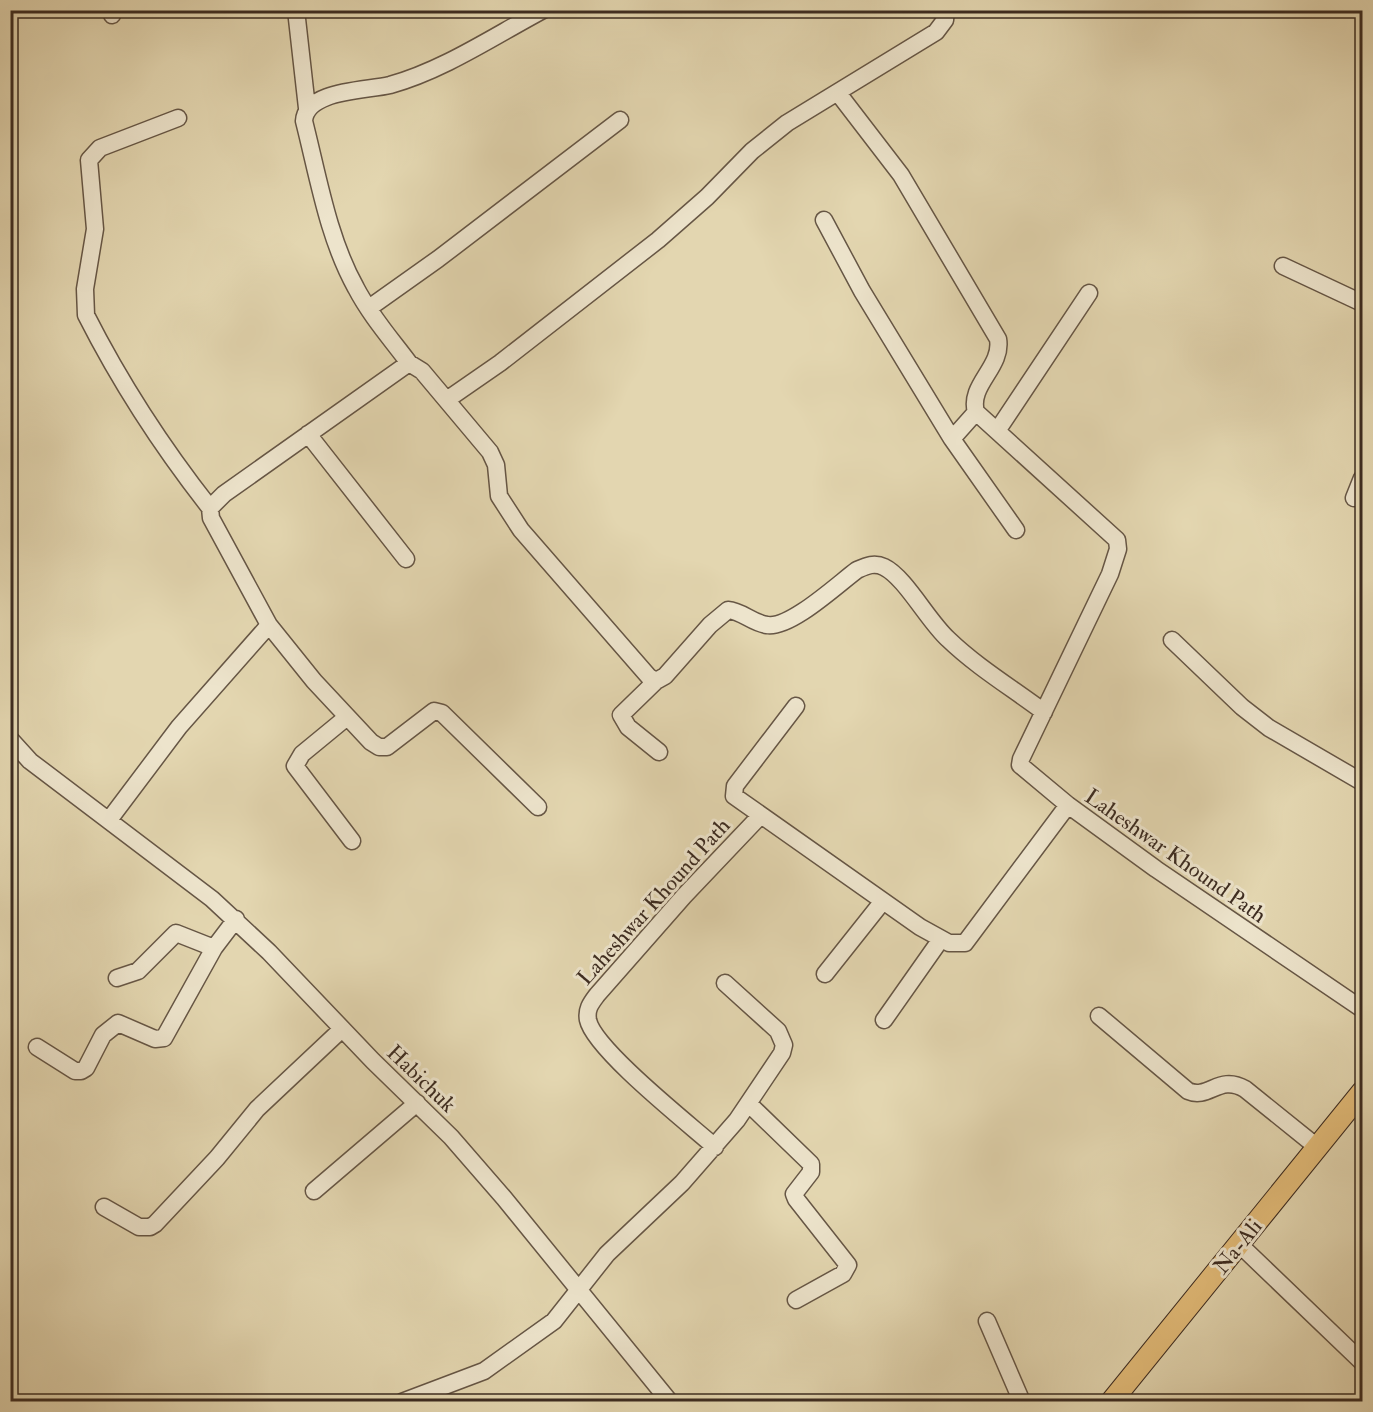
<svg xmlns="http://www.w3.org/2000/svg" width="1373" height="1412" font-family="'IM FELL Double Pica',serif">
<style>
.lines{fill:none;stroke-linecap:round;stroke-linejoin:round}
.minor-casing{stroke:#665645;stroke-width:19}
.major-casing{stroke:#3d2c21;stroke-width:23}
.minor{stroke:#ede4cc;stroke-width:16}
.major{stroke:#e2bb78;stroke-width:21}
.labels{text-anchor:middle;stroke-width:6;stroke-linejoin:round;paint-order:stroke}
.street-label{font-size:22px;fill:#3d2c21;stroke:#ede4cc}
</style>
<rect width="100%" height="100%" fill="#e3d6b0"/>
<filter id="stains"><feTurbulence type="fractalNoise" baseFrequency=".00333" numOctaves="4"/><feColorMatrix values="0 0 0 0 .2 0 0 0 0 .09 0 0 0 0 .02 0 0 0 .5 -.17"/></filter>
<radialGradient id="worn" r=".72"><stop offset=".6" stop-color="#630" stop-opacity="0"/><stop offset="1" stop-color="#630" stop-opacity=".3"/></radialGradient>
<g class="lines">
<defs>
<path id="minor" d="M111 10 112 15
M296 10 307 108
M838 93 901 175 998 339C1003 367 968 385 976 412L1117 540 1118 549 1110 574 1021 759 1020 765 1068 805 1156 869 1362 1009
M178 118 100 148 89 160 95 229 85 289 86 315C121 384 162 447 210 508
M824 220 862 291 952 439
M1283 266 1362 303
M369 308 438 259 620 120
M409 363C391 339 370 315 356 288 328 238 318 176 304 121 306 90 365 91 390 85 444 70 494 36 543 10
M448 399 500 363 658 240 707 197 752 151 787 123 936 32 945 20 946 10
M976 412 952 439 1016 530
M997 431 1089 293
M308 434 406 559
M1354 498 1362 478
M1172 640 1242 707 1269 728 1362 782
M656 681 621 715 628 727 659 752
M796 706 735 786 734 796 920 927 949 943H965L1068 805
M347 717 302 754 295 766 352 841
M10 739 30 761 212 899 269 952 373 1061 451 1137 504 1198 670 1402
M538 807 442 713 434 711 387 747H379L371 742 314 681 269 625 211 518 210 508 224 494 409 363 422 371 490 452 496 465 499 496 521 530 649 677 656 681 665 676 710 625 728 610C742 611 752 623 767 625 790 629 838 584 857 570 866 566 874 562 884 567 905 577 928 621 948 639 977 667 1012 688 1044 712
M109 820 179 727 269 625
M825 974 883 901
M117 978 138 971 176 933 214 948
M1099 1016 1188 1091C1209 1100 1219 1074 1245 1089L1317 1147
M884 1020 941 939
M37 1047 75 1071H81L86 1068 103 1035 118 1023 155 1039 164 1038 214 948 236 919
M749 1104 811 1164V1172L794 1194 796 1199 848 1265 843 1274 796 1300
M715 1147C689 1124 594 1049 588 1020 586 1009 591 1003 597 995L684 896 760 816
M314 1191 417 1103
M104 1207 139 1227H150L155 1224 217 1158 257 1109 342 1029
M1239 1244 1362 1362
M987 1321 1022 1402
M402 1402 484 1371 554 1321 607 1254 682 1183 737 1120 782 1053 784 1045 778 1031 725 983"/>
<path id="major" d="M1111 1402 1362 1092"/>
</defs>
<use href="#minor" class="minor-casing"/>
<use href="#major" class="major-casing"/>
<use href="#minor" class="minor"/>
<use href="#major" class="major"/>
</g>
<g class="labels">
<g class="street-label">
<text transform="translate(1176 855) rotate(35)" y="8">Laheshwar Khound Path</text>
<text transform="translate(653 901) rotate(-48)" y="8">Laheshwar Khound Path</text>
<text transform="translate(422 1078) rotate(44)" y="8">Habichuk</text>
<text transform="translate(1237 1246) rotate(-51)" y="8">Na-Ali</text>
</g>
</g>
<rect width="1373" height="1412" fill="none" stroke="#e3d6b0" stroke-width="36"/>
<rect x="12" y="12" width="1349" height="1388" fill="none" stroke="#3d2c21" stroke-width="3"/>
<rect x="18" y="18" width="1337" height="1376" fill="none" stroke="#3d2c21" stroke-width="1.5"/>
<rect width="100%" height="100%" filter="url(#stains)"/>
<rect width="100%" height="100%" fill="url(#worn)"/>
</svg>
